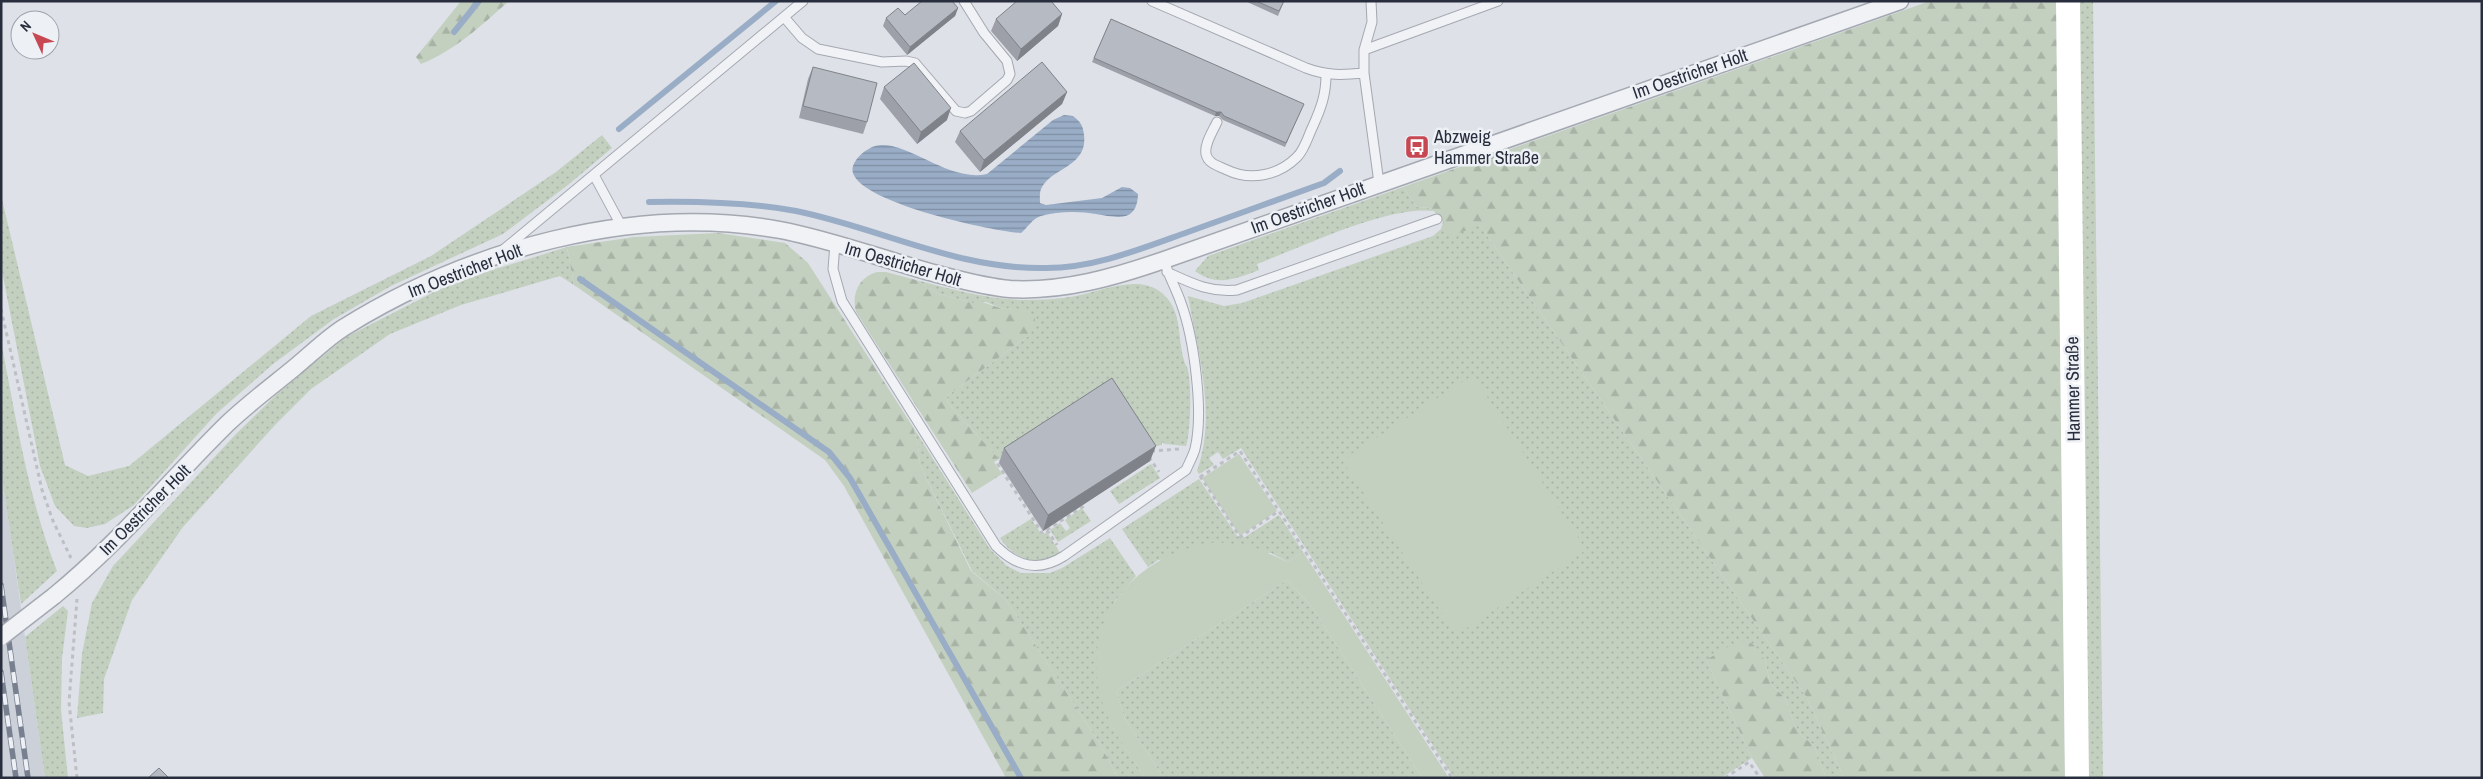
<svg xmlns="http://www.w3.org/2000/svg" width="2483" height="779" font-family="'Archivo Narrow',sans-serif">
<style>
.built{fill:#ccd0d9}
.grass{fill:url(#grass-dots)}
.forest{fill:url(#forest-firs)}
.garden{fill:#c3d0c0}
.water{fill:url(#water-rules)}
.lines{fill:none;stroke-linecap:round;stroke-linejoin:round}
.stream{stroke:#9aadc6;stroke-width:6}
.lane-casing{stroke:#a4a8b1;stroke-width:11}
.street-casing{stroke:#a4a8b1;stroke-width:19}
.path{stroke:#bdbfc5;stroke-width:3;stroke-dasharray:4 4;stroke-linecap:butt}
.lane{stroke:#f1f2f5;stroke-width:9}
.street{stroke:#f1f2f5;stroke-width:16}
.secondary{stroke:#fff;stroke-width:24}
.rail-casing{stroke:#788090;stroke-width:5.5}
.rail{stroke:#edf0f5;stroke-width:4;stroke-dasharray:11;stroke-linecap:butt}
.street-bridge-casing{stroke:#a4a8b1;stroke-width:19;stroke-linecap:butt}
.street-bridge{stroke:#f1f2f5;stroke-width:16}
.wall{fill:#9da0a8}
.shaded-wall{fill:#7f8288}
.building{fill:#b6bac3;stroke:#7f8288}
.labels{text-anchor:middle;stroke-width:5;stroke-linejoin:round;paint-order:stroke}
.street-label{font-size:18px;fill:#282e3d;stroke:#edf0f5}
.poi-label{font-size:18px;fill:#282e3d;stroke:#edf0f5;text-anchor:start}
</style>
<defs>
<pattern id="grass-dots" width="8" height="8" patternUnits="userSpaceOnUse" patternTransform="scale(1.25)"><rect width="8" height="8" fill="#c3d0c0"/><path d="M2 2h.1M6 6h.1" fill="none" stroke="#a8b3a6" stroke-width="1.8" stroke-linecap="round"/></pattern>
<pattern id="forest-firs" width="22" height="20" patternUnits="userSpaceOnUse" patternTransform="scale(1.25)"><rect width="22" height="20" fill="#c3d0c0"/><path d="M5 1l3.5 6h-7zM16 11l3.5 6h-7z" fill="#a8b3a6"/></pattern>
<pattern id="water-rules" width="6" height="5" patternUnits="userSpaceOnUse" patternTransform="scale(1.25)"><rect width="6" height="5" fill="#9aadc6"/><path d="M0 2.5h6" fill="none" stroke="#7e8da2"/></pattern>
</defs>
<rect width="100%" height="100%" fill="#dee1e7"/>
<path class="built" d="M1 472 11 538 45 778H1Z"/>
<path class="grass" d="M2078 1H2093L2103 778H2088Z
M602 135 612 148 568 185 503 234 391 286 334 319 273 364 217 413 134 505 105 524 87 528 74 526 55 506 40 466 1 266V195L65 465 88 476 129 466 311 316 431 256 556 172Z
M1403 187 1417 207 1429 208 1479 225 1484 231 1807 698 1844 778H1826L1814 745 1803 737 1794 724 1785 698 1770 683 1765 661 1706 660 1752 758 1721 778H1454L1241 448 1223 459 1218 452 1209 458 1214 465 1199 474 1197 471C1217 414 1198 353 1188 296L1224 306 1242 303 1433 236 1441 229 1443 222 1434 211C1388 205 1302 247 1257 264L1259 270C1236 279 1216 287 1195 271L1208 256Z
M567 247 574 285 560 276 461 305 390 334 311 389 276 424 183 527 132 600 104 679 103 713 77 718 82 654 92 603 113 566 236 434 278 393 346 337 436 291 486 272Z
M916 280C951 289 986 299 1023 300 1041 300 1059 299 1076 296 1102 291 1140 273 1163 294 1183 312 1177 337 1184 360 1184 363 1186 365 1187 367 1192 380 1191 432 1186 446L1165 444 1162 442V445L1147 448 1108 389 999 459 948 403 947 396 1028 336 1015 308 1003 309 986 302 973 303 939 294Z
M1 341C16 419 28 497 57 571L21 604 1 472Z
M913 427 990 549 1007 566 1021 573H1050L1062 568 1110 538 1136 576 1115 601 1100 638 1113 728 1145 778H1118L1100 744 1006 600 972 571 920 465 918 445Z
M1151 464 1160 478 1119 504 1110 491Z
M1199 479 1237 536 1245 537 1279 515 1303 552 1288 562 1271 553 1158 560 1148 567 1122 529Z
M1082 508 1091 521 1058 542 1050 530 1060 523 1066 531 1070 528 1065 520Z
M1031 519 1042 535 1047 532 1060 553C1039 568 1013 559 1000 538Z
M1287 580 1312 607 1422 778H1164L1125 719 1116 691Z
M63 606 68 611 62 658 61 710 68 778H45L25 637Z"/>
<path class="forest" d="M461 1H509C482 25 454 51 421 64L416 57Z
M1930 1H2057L2065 778H1844L1807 698 1484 231 1479 225 1450 237 1440 212 1429 208 1417 207 1403 187Z
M718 233 785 243 808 263 913 427 918 445 920 465 971 571 1006 600 1100 744 1118 778H1006L844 486 825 460 574 285 567 247 634 237Z
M877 272H886L916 280 939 294 973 303 979 301 1003 309 1015 308 1027 311 1035 318V326L1028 336 947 396 948 403 999 459 994 462 1002 474 972 493 856 312C851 294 859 277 877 272Z
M1738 641 1751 643 1758 649 1765 661 1770 683 1785 698 1794 724 1803 737 1814 745 1826 778H1765L1752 758 1706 660Z"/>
<path class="garden" d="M1473 375 1586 550 1456 635 1342 460Z
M1239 454 1277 511 1240 536 1202 478Z
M1217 542 1254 547 1288 562 1303 552 1449 778H1422L1312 607 1287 580 1116 691 1125 719 1164 778H1145C1131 755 1111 731 1103 705 1076 622 1135 552 1217 542Z"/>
<path class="water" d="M1064 115 1073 116C1081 122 1083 126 1084 135 1088 166 1052 168 1042 187 1039 192 1040 198 1040 203L1046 205 1102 198 1122 187 1130 188 1138 194C1137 224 1116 217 1096 214 1080 211 1057 211 1041 216 1032 219 1028 227 1021 233 996 232 842 200 853 166 856 157 866 149 875 146 905 138 948 183 987 174L1053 120Z"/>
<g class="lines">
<path class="stream" d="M454 32 479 1
M619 129 776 1
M649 202C699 201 747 202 796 211 880 228 958 270 1046 268 1095 268 1143 248 1188 232 1233 216 1279 199 1324 183L1340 171
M580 279 829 452 850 478 1021 778"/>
<defs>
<path id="lane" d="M1152 1 1306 68C1327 76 1343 75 1364 73V50L1498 1
M784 17 802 38 818 49 882 62 906 61 915 63 956 111 965 113 971 111 1007 80 1010 74 1007 61 984 33 964 1
M1364 50 1372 22 1371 1
M1364 73 1379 183
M1217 122C1213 131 1204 144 1206 154 1208 164 1219 166 1227 170 1250 181 1278 176 1297 157 1305 149 1308 136 1313 126 1321 108 1326 95 1326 75
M594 175 622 227
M835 244 833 269 842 301 996 546C1017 567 1039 572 1064 556L1186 470C1189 463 1193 456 1195 449 1204 412 1194 338 1181 303 1176 288 1168 275 1164 260
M503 250 803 1
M1167 272C1191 283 1210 293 1237 290L1437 219"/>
<path id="street" d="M54 596C118 544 168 482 227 424 248 404 272 386 294 368 310 355 326 339 343 328 468 250 633 203 780 230 833 240 885 260 937 274 961 280 986 287 1010 289 1063 292 1115 277 1164 260L1900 1"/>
</defs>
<use href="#lane" class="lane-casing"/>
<use href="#street" class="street-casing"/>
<path class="path" d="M1 309 42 490 53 521 71 558
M1151 451 1180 449
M1149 457 1159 472
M1003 459 997 463 1042 533 1084 506
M1200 476 1240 537 1279 511
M1200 477 1240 451 1452 778
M1047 530 1057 545
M77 778 69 702 77 599
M1725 778 1749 762 1760 778"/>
<use href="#lane" class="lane"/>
<use href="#street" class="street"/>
<path class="secondary" d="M2068 1 2077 778"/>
<defs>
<path id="rail" d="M1 585 28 778
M1 672 16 778"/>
</defs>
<use href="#rail" class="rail-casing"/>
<use href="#rail" class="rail"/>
<defs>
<path id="street-bridge" d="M1 637 54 596"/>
</defs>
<use href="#street-bridge" class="street-bridge-casing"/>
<use href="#street-bridge" class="street-bridge"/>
</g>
<path class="wall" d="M1245 1H1284L1278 16Z
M958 8 955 16 907 55 883 26 886 18Z
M1062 14 1058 26 1017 61 991 31 996 19Z
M1111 19 1302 108 1285 147 1223 120 1219 116H1215L1092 62Z
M813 67 867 122 863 134 799 118 808 79Z
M884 87 947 120 917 144 880 99Z
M1067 92 1062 104 980 172 955 142 960 131Z
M1004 448 1150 461 1043 531 999 463Z"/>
<path class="shaded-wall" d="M958 8 955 16 907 55 910 47Z
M1062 14 1058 26 1017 61 1021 49Z
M1067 92 1062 104 980 172 984 160Z
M951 108 947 120 917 144 921 132Z
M1216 112H1221L1219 116H1215Z
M1156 446 1150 461 1043 531 1048 515Z"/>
<path class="building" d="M922 1H952L958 8 910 47 886 18 898 8 905 15Z
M1017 1H1051L1062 14 1021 49 996 19Z
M1256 1H1284L1279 11Z
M1111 19 1304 104 1286 143 1224 116 1221 112H1216L1094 58Z
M1042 62 1067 92 984 160 960 131Z
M914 63 951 108 921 132 884 87Z
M813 67 877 83 867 122 803 106Z
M1112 378 1156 446 1048 515 1004 448Z
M159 768 169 778H148Z"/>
<defs>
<symbol id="bus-square" viewBox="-11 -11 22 22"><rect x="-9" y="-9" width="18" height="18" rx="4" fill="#c74853" stroke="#edf0f5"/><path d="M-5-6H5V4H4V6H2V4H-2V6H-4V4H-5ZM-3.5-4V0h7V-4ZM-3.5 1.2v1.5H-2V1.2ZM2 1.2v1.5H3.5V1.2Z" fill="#fff"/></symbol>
</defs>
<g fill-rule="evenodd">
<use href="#bus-square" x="1403" y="133" width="28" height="28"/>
</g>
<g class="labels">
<g class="street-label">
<text transform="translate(1690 74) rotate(-19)" y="6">Im Oestricher Holt</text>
<text transform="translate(1308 208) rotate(-20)" y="6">Im Oestricher Holt</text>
<text transform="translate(903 264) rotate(16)" y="6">Im Oestricher Holt</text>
<text transform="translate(465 271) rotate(-21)" y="6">Im Oestricher Holt</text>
<text transform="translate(2073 389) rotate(-91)" y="6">Hammer Straße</text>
<text transform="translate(145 510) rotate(-45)" y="6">Im Oestricher Holt</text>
</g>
<g class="poi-label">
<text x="1434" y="143">Abzweig<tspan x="1434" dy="21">Hammer Straße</tspan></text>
</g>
</g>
<rect width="2483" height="779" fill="none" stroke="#282e3d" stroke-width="5"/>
<g transform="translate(35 35) rotate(314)"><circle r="24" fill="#edf0f5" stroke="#9ea2ab"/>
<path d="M0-4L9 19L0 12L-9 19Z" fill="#c74853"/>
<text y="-8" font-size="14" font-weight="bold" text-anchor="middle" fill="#282e3d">N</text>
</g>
</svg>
